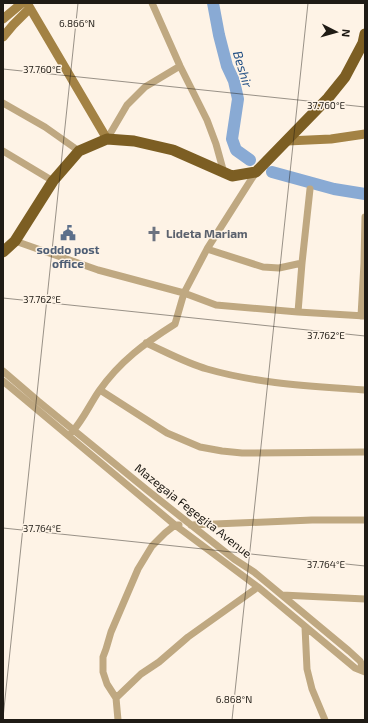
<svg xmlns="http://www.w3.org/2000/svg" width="368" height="723" font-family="'Exo 2',sans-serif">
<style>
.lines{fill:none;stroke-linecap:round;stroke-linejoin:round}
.river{stroke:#89aad4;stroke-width:12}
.minor{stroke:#bfa881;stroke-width:7}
.secondary{stroke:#a38244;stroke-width:9}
.trunk{stroke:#7c5e23;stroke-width:11}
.ticks{fill:none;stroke:#1f1b15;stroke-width:1;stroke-opacity:0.45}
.labels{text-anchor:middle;stroke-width:3;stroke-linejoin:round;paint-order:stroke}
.worship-label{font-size:12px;font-weight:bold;fill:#5b616d;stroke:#fef3e6;text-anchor:start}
.service-label{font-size:12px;font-weight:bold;fill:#4e5e75;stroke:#fef3e6}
.street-label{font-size:12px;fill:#1f1b15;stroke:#fef3e6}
.water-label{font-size:13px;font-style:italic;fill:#235085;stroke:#fef3e6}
.ticks-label{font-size:10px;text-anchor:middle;fill:#1f1b15;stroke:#fef3e6;stroke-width:3;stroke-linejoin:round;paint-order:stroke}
</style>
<rect width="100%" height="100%" fill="#fef3e6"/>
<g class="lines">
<path class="river" d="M213 3 219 35 227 66 234 81 238 99 232 139 236 150 250 160
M272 172 334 189 365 194"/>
<path class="minor" d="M152 3 180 66 207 120 216 144 224 173
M3 103 45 127 79 151
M107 139 127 105 145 87 180 66
M3 151 53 181
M15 241 98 270 184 293 216 305 298 312 365 316
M207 249 263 267 279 268 302 263
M298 312 302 263 310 189
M361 316 364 263 365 217
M146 343C166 352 186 363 207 369 259 384 312 386 365 390
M3 371 38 401 147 490 234 559 254 572 349 651 360 661 365 671
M3 381 175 525 258 587 355 668 365 672
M100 390 167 433 200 447 222 451 242 453 365 452
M72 432C83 420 90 404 99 391 120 361 145 343 175 324L184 293 207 249 256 172
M191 525 312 520H365
M282 595 365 599
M305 627 307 669 312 689 325 720
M116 698 141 674 159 662 188 637 258 587
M118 720 116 698 107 684 103 672V657L106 649 111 632 138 569 152 546 165 533 175 525H179"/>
<path class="secondary" d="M27 3 107 139
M3 19 22 3
M3 37 13 25 30 8
M287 141 331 139 365 134"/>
<path class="trunk" d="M3 252 15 241 53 181 79 151 107 139 134 141 173 150 232 176 256 172 328 98 345 77 363 43 365 34"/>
</g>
<path class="ticks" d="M3 69 365 107M3 298 365 336M3 528 365 566M3 718 78 3M232 720 308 3"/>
<defs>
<symbol id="civic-bare" viewBox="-9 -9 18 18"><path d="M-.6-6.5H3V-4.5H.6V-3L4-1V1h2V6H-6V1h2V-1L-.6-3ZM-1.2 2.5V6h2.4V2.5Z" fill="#5c6f8a" stroke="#fef3e6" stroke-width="2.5" paint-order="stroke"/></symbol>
<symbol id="church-bare" viewBox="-9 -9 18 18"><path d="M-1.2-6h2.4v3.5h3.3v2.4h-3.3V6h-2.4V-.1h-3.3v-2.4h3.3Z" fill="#6b7280" stroke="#fef3e6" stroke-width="2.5" paint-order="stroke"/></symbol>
</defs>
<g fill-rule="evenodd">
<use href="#civic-bare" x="57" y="222" width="22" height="22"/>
<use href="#church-bare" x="143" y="223" width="22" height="22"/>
</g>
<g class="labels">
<g class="worship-label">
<text x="166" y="238">Lideta Mariam</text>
</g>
<g class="service-label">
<text x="68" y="254">soddo post<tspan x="68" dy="14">office</tspan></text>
</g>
<g class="street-label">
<text transform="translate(193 511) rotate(38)" y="4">Mazegaja Fegegita Avenue</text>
</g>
<g class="water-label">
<text transform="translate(243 69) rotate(73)" y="5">Beshir</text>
</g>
</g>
<g class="ticks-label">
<text x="77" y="27">6.866°N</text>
<text x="42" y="73">37.760°E</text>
<text x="326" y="109">37.760°E</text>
<text x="42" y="303">37.762°E</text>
<text x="326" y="339">37.762°E</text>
<text x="42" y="532">37.764°E</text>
<text x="326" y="568">37.764°E</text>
<text x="234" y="703">6.868°N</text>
</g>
<rect width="368" height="723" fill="none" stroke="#1f1b15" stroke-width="8"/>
<g transform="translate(336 32) rotate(96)" stroke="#fef3e6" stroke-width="3" paint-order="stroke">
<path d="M0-3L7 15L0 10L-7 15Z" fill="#1f1b15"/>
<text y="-6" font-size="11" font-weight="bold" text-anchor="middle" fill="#1f1b15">N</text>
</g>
</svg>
